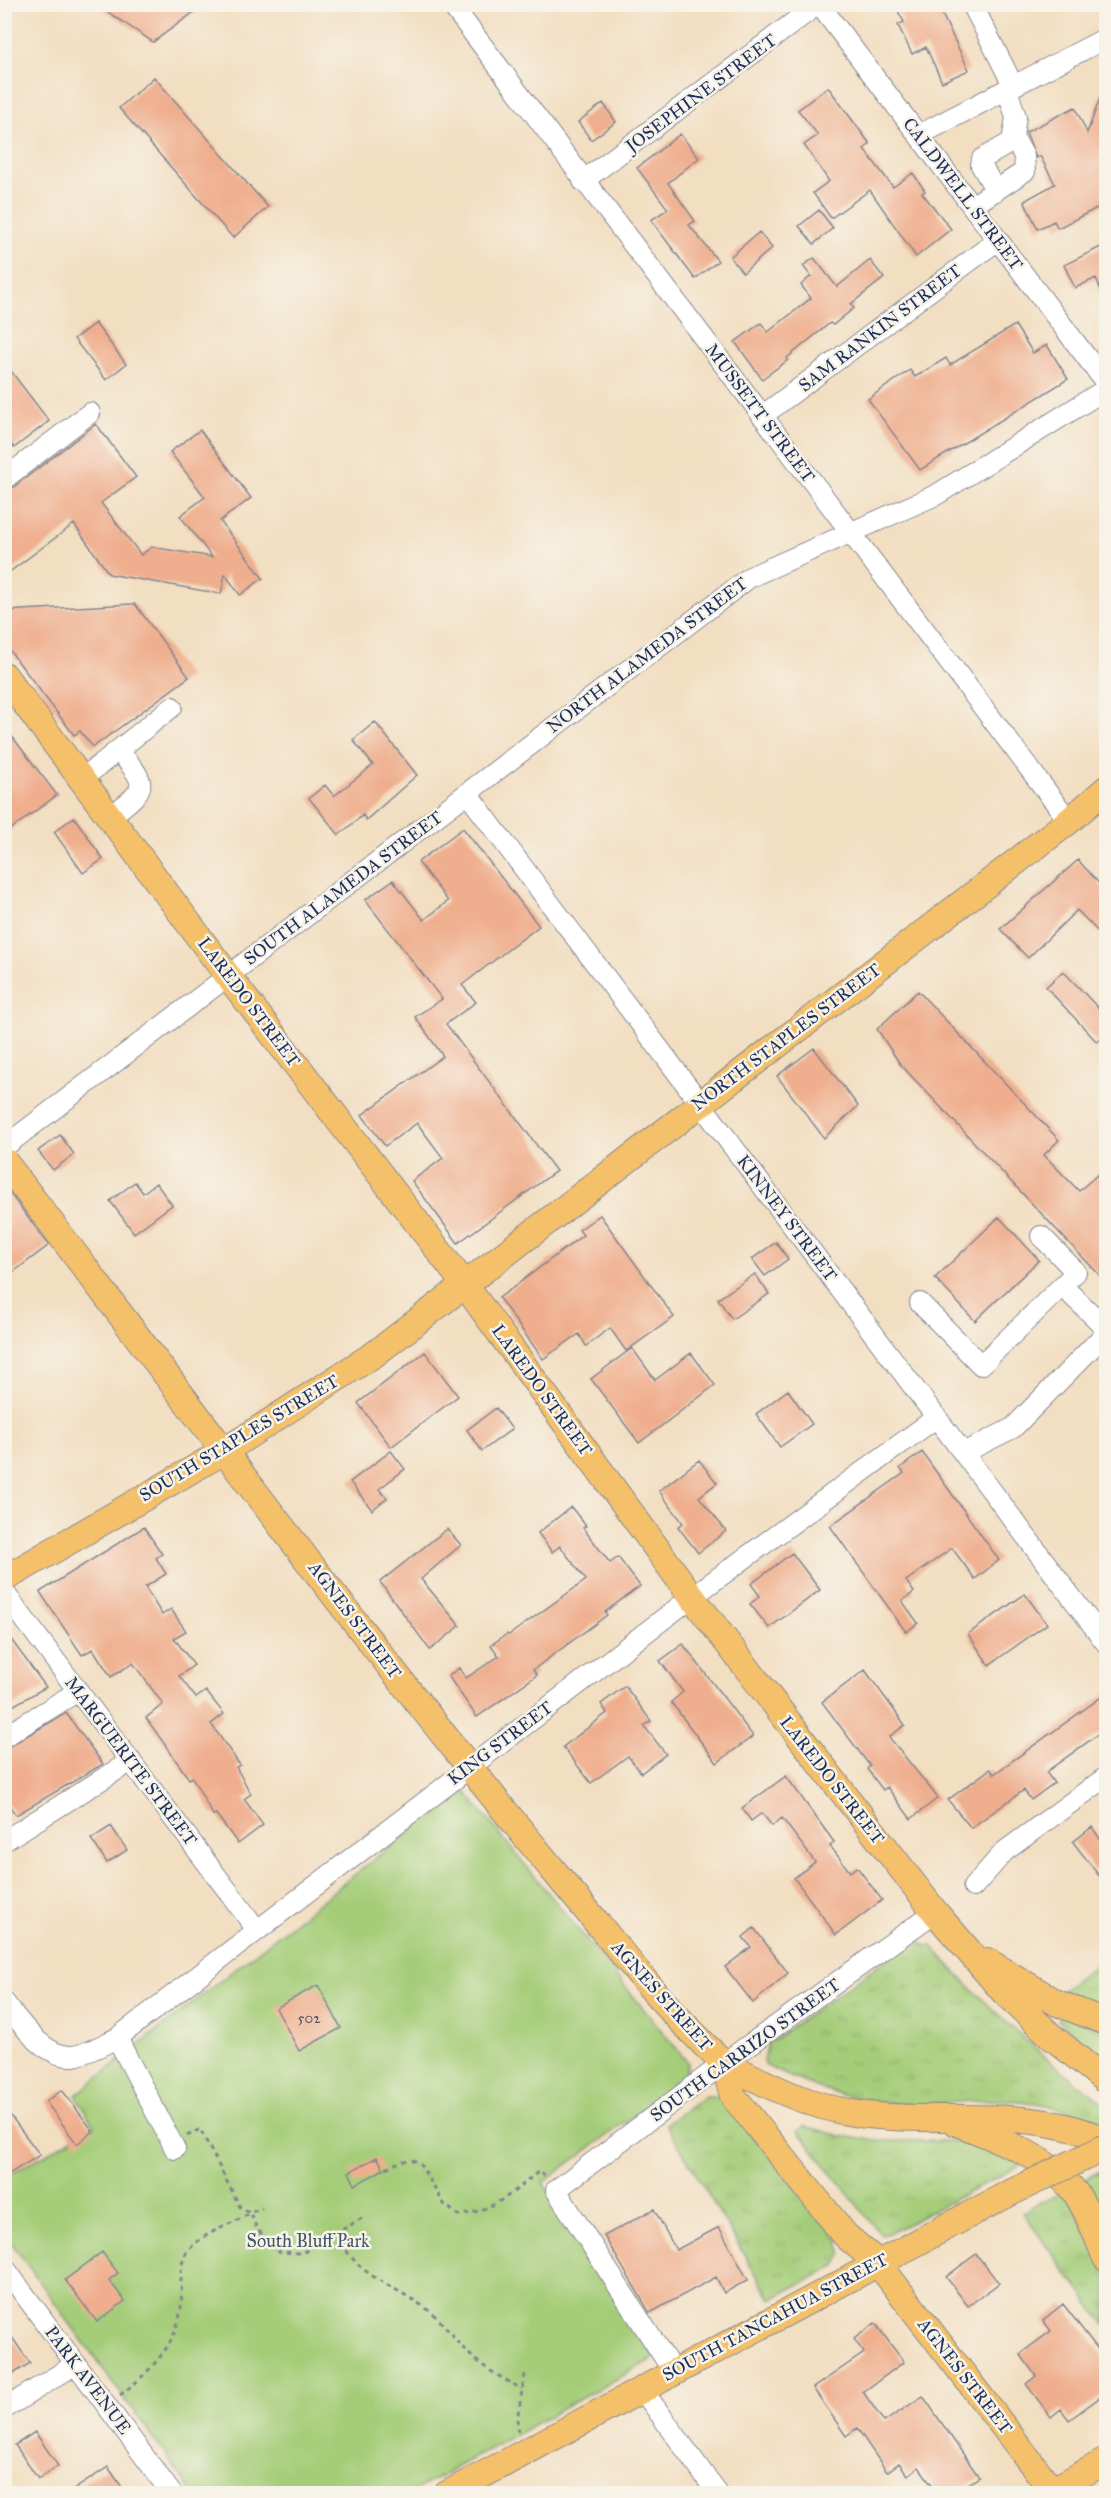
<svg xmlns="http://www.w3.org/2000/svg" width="1111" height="2498" font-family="'IM FELL Great Primer',serif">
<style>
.grass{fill:url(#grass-tufts);stroke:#607e6c;stroke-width:1.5}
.park{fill:#a5cd79;stroke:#607e6c;stroke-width:1.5}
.building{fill:#efae8d}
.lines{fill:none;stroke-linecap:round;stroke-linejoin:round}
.minor-casing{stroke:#868690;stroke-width:22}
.major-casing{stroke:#868690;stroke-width:28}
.path{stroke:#868690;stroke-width:3;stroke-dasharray:4.5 4.5;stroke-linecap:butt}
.minor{stroke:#fff;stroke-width:20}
.major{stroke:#f4c16b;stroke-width:26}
.major-bridge-casing{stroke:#868690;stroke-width:28;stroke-linecap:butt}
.major-bridge{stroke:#f4c16b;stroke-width:26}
.labels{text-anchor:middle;stroke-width:5;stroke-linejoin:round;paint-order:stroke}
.number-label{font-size:15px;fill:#504f6a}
.street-label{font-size:18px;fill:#1b2f5e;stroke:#f7f3e8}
.park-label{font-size:18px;fill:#3e5665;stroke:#f7f3e8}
</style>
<defs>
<pattern id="grass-tufts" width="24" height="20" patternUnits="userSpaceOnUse" patternTransform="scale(1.5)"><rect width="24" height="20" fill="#a5cd79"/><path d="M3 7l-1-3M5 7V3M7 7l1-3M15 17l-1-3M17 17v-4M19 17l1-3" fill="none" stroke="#8db06b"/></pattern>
</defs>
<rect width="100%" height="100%" fill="#f7f3e8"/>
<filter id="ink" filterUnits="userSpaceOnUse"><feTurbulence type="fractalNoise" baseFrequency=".0167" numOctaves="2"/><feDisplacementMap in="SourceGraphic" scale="12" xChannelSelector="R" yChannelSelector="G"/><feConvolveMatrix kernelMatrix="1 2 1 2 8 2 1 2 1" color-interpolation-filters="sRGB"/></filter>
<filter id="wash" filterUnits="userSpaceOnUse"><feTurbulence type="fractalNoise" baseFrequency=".008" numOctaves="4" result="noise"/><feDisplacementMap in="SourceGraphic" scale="24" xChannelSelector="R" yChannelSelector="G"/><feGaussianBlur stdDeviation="1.35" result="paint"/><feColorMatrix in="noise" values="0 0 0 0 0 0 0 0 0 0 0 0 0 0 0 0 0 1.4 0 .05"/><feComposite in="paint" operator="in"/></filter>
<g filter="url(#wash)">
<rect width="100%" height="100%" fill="#f2dec1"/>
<path class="grass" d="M914 1939H919L925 1946 931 1945C984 2005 1042 2058 1106 2105V2120L1103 2122C1076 2113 1048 2103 1019 2101 990 2098 961 2102 932 2104 873 2107 818 2092 765 2065L764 2057 768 2044Z
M1106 1958V2010L1061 1991Z
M1062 2014 1106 2032V2060L1058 2020Z
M705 2096H714L724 2101 839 2240C842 2251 843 2259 834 2267L771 2299 666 2124Z
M804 2126 844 2137 887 2141H976L1028 2161 890 2233 881 2235 798 2131Z
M1106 2168V2234L1080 2182Z
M1066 2190 1106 2272V2326L1022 2212Z"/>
<path class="park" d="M463 1789 688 2063 684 2078 543 2183 656 2357 410 2493H193L5 2234 4 2178 94 2127 76 2095Z"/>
<g id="blocks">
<path class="building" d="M96 4H205L153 42Z
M894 4H937L969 70 942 82 926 47 912 54 898 25 904 22Z
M154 77 268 207 233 238 119 108Z
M1105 85 1107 203 1058 228 1054 221 1038 229 1024 201 1055 184 1040 156 1036 158 1026 132 1075 107 1087 133Z
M828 87 870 144 864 149 893 187 913 173 925 191 922 193 951 229 916 257 870 190 831 218 813 193 829 181 804 145 818 135 798 110Z
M603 103 616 122 591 140 578 122Z
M680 134 699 158 668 183 695 221 689 225 718 261 695 279 651 220 668 209 637 168Z
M819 210 833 228 814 244 799 226Z
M759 232 772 248 743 273 730 257Z
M1107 244V303H1106L1096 278 1075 288 1064 265Z
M814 258 837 287 870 260 884 278 851 304 854 308 833 325 830 323 787 358 788 360 762 379 735 342 761 323 768 332 811 298 801 285 811 276 803 266Z
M95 323 126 364 106 380 74 339Z
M1015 325 1033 353 1047 345 1068 379 920 470 868 399 910 370 915 377 946 358 950 365Z
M4 362 49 421 14 448 4 436Z
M96 424 136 477 101 503 141 555 152 547 212 557 180 516 205 497 170 452 200 430 251 498 220 521 263 578 240 595 225 574 221 594 109 574 74 524 4 576V491L11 489Z
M132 604H135L189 677 93 747 80 731 74 735 4 643V611Z
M375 722 417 775 366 820 363 815 339 835 309 798 325 785 334 796 373 765 353 740Z
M4 726 57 795 4 834Z
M74 817 103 859 83 873 54 832Z
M463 828 539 926 462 985 476 1002 446 1024 556 1171 458 1243 412 1181 443 1158 417 1123 385 1146 362 1115 443 1056 415 1017 442 999 365 900 393 880 424 920 448 901 418 862Z
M1078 860 1107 892V941L1077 910 1028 958 1000 929Z
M1063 971 1107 1017V1033L1097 1042 1046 987Z
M918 991 1059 1140 1044 1155 1079 1191 1098 1174 1107 1184V1283L900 1064 877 1029Z
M814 1048 858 1106 824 1138 777 1076Z
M60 1135 74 1154 53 1170 38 1151Z
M135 1182 143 1193 156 1183 172 1205 134 1233 110 1201Z
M4 1186 49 1245 4 1279Z
M600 1215 674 1317 626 1351 610 1328 586 1346 579 1334 543 1359 499 1298 583 1235 579 1230Z
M999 1217 1039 1260 975 1321 935 1278Z
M776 1242 788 1259 765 1276 752 1259Z
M755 1274 769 1294 732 1319 718 1299Z
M632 1348 655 1380 691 1353 715 1385 639 1443 591 1379Z
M425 1352 458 1396 391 1447 358 1403Z
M788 1390 812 1424 780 1447 756 1414Z
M496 1408 512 1429 482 1451 467 1430Z
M391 1451 405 1469 379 1489 387 1498 372 1510 350 1482Z
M922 1452 999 1560 975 1579 952 1548 906 1581 914 1592 902 1601 918 1623 906 1632 830 1526 904 1473 900 1468Z
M699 1460 717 1483 699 1497 726 1531 698 1553 678 1527 683 1523 659 1491Z
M571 1507 586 1526 583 1528 610 1563 618 1557 640 1586 605 1612 607 1615 533 1670 537 1675 477 1717 448 1676 459 1668 466 1678 499 1656 491 1645 507 1634 509 1635 586 1580 560 1546 552 1552 538 1533Z
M144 1527 162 1554 156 1558 166 1574 145 1587 162 1615 171 1609 186 1631 174 1638 194 1665 179 1676 196 1698 206 1691 224 1714 211 1724 240 1765 236 1767 251 1794 244 1799 263 1825 238 1844 216 1814 213 1815 192 1777 189 1779 146 1718 163 1704 133 1663 111 1677 93 1649 82 1655 40 1592Z
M447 1529 461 1545 421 1579 460 1626 430 1650 380 1582Z
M792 1553 820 1590 769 1628 750 1604 760 1596 751 1584Z
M1025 1594 1047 1624 989 1665 968 1634Z
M4 1630 46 1687 4 1711Z
M683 1644 753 1736 717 1763 671 1702 683 1692 660 1661Z
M865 1670 905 1725 889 1737 938 1798 911 1819 887 1787 883 1790 867 1769 870 1766 822 1702Z
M625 1686 651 1721 644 1726 666 1754 641 1773 628 1756 591 1783 563 1747 607 1713 601 1704Z
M1107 1693V1728L1046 1772 1054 1783 1031 1800 1024 1790 971 1828 948 1800 990 1769 994 1774Z
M66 1713 103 1764 16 1815 4 1799V1749Z
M786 1776 834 1842 830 1846 850 1872 857 1867 882 1900 836 1935 794 1878 815 1862 782 1818 772 1826 762 1813 751 1821 742 1808Z
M111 1826 127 1850 107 1863 91 1839Z
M1092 1827 1100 1839 1107 1834V1886L1073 1842Z
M754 1928 788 1973 753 2003 725 1967 751 1947 743 1937Z
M318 1985 341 2028 299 2051 276 2008Z
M62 2090 93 2131 77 2144 46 2102Z
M4 2107 40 2155 4 2177Z
M377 2157 384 2169 355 2185 349 2172Z
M654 2209 676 2250 719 2227 748 2280 724 2293 716 2277 650 2313 604 2236Z
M102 2252 118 2273 109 2280 125 2301 97 2322 65 2280Z
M976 2254 999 2283 968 2306 946 2277Z
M1063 2304 1107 2361V2392L1069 2420 1061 2409 1051 2417 1026 2384 1036 2376 1020 2354 1051 2331 1043 2320Z
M875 2323 904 2362 863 2392 884 2422 923 2396 979 2477 955 2493H938L919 2467 908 2475 899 2463 887 2472 857 2428 846 2436 813 2388 864 2353 854 2339Z
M4 2326 30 2363 4 2380Z
M35 2432 58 2466 38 2479 15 2445Z
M108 2467 126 2493H69Z"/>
</g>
</g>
<g filter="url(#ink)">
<use href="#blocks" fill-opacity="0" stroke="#868690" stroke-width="1.5"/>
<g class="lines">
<defs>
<path id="minor" d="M451 4 1069 821
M819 4 1106 383
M972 4 1013 85
M919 135 1106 38
M583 181 818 4
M996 191 981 165 982 159 1015 140
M972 206 1025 171 1024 156 1013 136 1016 117 1007 89
M762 416 998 240
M4 479 90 413
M82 779 172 707
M467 793 1106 1643
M110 817C148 787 150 787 118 750
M4 1147 750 577 936 495 1106 389
M1041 1236 1076 1272 1062 1286
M920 1303 981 1365 1062 1286 1106 1328
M963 1453 1013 1428 1106 1333
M4 1592 257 1930
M4 1737 78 1691
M4 1841 131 1761
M973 1887 1005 1851 1106 1777
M4 2002C20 2022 44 2058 73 2056 87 2054 104 2044 117 2038L692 1597 937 1417
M117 2038 175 2149
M4 2267 172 2494
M673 2371 556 2190 724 2063 935 1912
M641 2388 718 2494
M4 2409 76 2364"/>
<path id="major" d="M4 675 228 976 465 1285 692 1597 935 1912 1004 1992 1051 2036 1106 2081
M4 1161C190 1405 372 1652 568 1888 610 1937 649 1990 695 2035 706 2046 717 2059 730 2066 769 2086 809 2106 853 2113 938 2127 1026 2103 1106 2141
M4 1579 226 1450 376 1353 1069 821 1106 789
M987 1961 1057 2003 1106 2022
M724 2063 733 2096 846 2236 877 2262 1052 2490
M955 2122C997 2139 1049 2156 1077 2195 1090 2215 1097 2237 1106 2258
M447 2494 1006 2195
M1046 2494 1106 2461"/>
</defs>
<use href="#minor" class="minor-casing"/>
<use href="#major" class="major-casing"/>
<path class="path" d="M187 2136 200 2129 240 2207 250 2213 262 2208
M386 2168C398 2163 407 2157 419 2162L444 2204 458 2215C492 2212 514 2192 539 2171L545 2176
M337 2235C360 2279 387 2281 424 2307 443 2320 450 2335 465 2350 481 2367 502 2378 522 2389
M120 2395C149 2373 178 2344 181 2306 183 2290 177 2266 187 2252 201 2233 231 2225 250 2213L257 2229 279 2252 302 2253 364 2217
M519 2432 517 2420 525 2374"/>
<use href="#minor" class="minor"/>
<use href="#major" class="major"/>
<defs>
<path id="major-bridge" d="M1006 2195 1106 2147"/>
</defs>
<use href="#major-bridge" class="major-bridge-casing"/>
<use href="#major-bridge" class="major-bridge"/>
</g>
</g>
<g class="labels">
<g class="number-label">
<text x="309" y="2023">502</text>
</g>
<g class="street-label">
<text transform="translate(701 93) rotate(-37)" y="6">JOSEPHINE STREET</text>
<text transform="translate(963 194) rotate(53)" y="6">CALDWELL STREET</text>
<text transform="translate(880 328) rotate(-37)" y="6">SAM RANKIN STREET</text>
<text transform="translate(760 413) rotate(53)" y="6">MUSSETT STREET</text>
<text transform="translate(647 655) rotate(-37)" y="6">NORTH ALAMEDA STREET</text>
<text transform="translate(343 888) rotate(-37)" y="6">SOUTH ALAMEDA STREET</text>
<text transform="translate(249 1002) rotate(53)" y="6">LAREDO STREET</text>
<text transform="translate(786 1037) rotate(-37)" y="6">NORTH STAPLES STREET</text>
<text transform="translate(787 1218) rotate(53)" y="6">KINNEY STREET</text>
<text transform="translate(542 1390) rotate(54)" y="6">LAREDO STREET</text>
<text transform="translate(239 1438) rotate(-31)" y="6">SOUTH STAPLES STREET</text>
<text transform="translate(355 1620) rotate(53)" y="6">AGNES STREET</text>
<text transform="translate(500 1743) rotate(-37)" y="6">KING STREET</text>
<text transform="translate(131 1761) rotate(53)" y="6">MARGUERITE STREET</text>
<text transform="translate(832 1780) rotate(52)" y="6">LAREDO STREET</text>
<text transform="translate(662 1996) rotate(48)" y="6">AGNES STREET</text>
<text transform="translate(745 2050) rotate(-36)" y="6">SOUTH CARRIZO STREET</text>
<text transform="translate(775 2317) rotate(-28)" y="6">SOUTH TANCAHUA STREET</text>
<text transform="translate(965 2376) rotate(52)" y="6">AGNES STREET</text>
<text transform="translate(88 2380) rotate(53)" y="6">PARK AVENUE</text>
</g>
<g class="park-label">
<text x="308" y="2247">South Bluff Park</text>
</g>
</g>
<rect width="1111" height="2498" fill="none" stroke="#f7f3e8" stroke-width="24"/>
</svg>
